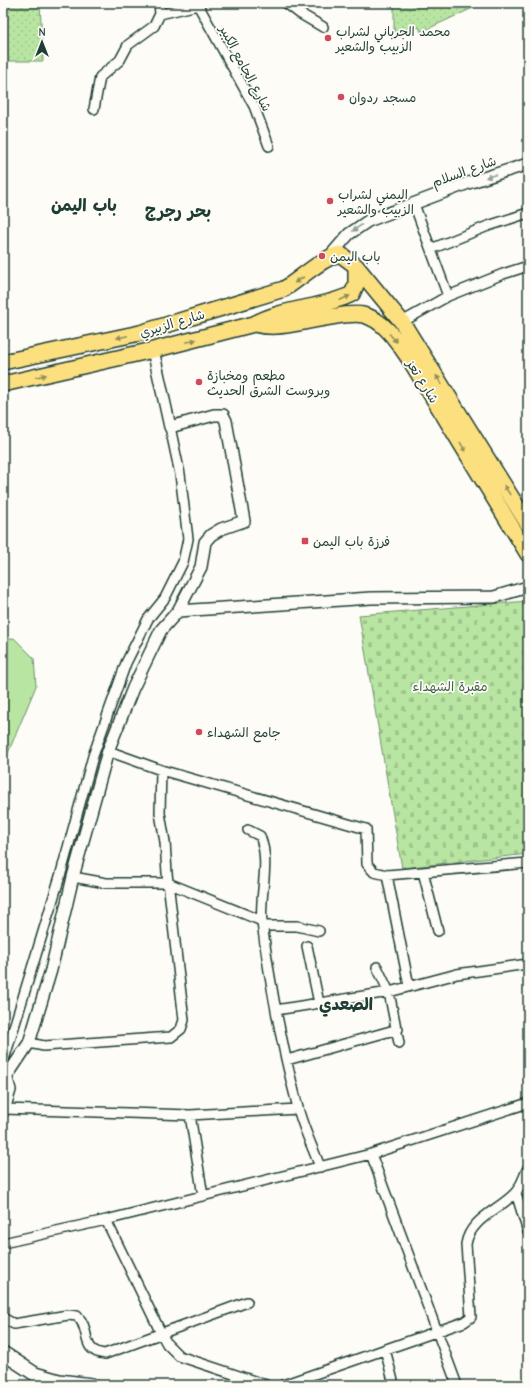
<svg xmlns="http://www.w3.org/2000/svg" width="531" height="1388" font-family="'Comic Neue','Playpen Sans Arabic',sans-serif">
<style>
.grass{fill:#b9e5a2;stroke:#6c916b}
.cemetery{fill:url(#cemetery-stones);stroke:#6c916b}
.garden{fill:url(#garden-dots);stroke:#6c916b}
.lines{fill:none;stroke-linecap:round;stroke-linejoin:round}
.minor-casing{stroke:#1f3d34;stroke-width:12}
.tertiary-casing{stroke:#1f3d34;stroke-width:14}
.secondary-casing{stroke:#1f3d34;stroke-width:16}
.primary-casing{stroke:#1f3d34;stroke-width:18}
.minor{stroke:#fdfcf7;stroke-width:9}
.tertiary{stroke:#fdfcf7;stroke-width:11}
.secondary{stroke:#fdfcf7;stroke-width:13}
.primary{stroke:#fce080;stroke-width:15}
.oneway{fill:#8e9c96}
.oneway2{fill:#8e8e5a}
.poi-dot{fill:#d1495b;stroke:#fdfcf7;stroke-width:1.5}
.labels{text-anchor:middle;stroke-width:3.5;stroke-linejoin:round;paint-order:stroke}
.poi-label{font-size:13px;fill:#1f3d34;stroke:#fdfcf7;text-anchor:start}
.street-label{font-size:13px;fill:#1f3d34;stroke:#fdfcf7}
.park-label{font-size:13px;fill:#3e5f4a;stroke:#fdfcf7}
.district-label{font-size:17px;font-weight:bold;fill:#1f3d34;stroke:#fdfcf7}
</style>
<defs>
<pattern id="cemetery-stones" width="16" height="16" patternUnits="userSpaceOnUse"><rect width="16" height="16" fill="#b9e5a2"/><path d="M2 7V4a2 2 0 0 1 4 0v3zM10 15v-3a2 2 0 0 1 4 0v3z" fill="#9fc58c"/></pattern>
<pattern id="garden-dots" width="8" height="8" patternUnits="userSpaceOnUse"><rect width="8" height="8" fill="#b9e5a2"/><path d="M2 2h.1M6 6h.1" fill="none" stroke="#9fc58c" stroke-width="1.8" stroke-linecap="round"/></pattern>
</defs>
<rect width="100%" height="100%" fill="#fdfcf7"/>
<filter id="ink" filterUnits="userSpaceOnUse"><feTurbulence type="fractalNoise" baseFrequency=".025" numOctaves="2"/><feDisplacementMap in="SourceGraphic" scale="8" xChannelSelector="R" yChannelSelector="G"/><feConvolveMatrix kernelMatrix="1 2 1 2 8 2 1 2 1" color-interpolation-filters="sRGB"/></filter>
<g filter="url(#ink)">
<path class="grass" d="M14 638 34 658 36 686 3 765V640Z"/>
<path class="cemetery" d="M528 601V854L402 868 359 615Z"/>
<path class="garden" d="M3 3H40L43 61H3Z
M394 3H477V6L421 32 419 27 394 32Z"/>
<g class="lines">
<defs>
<path id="minor" d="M159 3 160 14 198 5 254 106 269 146
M286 3 299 13 323 27
M94 109 100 77 120 60 128 45 154 26 160 14
M414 204 448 296
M431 249 488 226 528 213
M402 322 448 296 503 274 528 266
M108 751 161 770 366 829 367 864 374 872 387 875 528 863
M248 830 260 836C271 863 259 894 262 923 270 985 282 1047 298 1108 303 1128 313 1148 320 1167
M423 872 438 931
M387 875 409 986
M73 877 106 883H168L262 921
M263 926H297L319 931
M307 946 319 1003
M377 967 389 992 399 1043
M276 1010 389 992 457 974 528 964
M29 1043 44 1046 171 1037 181 1029 184 1020 167 873 165 842 160 813 161 770
M287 1060 398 1029
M3 1063 61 873 93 756 126 663 148 619 165 598 183 562 188 539 180 474 170 427
M4 1109 190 1115 298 1109
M190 1115 203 1196
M371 1154 457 1385
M516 1193 528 1232
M106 1220 161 1333 167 1344 179 1356 266 1385
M3 1243 106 1220 371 1154 528 1103
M3 1318 14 1324 68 1315 77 1316C92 1329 79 1351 105 1354L247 1302
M385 1349 394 1385
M3 1384 4 1385
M283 1385 464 1322 471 1317 466 1244C470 1219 499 1210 515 1193 521 1187 524 1176 528 1168"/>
<path id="tertiary" d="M330 256 349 234 368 221 471 182 528 164
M153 350 170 427 214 415H223L226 421 244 521 221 529 211 535 205 542 201 567 178 611
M3 1082 29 1043 51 970 73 877 108 751 133 688 161 630 178 611 371 598 494 597 528 587"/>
<path id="secondary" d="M3 1080 6 1079 9 1090 3 1110
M3 1353 35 1374 59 1381 92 1385"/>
<path id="primary" d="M254 324C270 328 283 326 299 323 312 320 352 312 363 315 386 320 400 346 412 363L528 554
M3 362 140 333 284 289C300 279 323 257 340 254L356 266 402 322 528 524
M3 384 153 350 254 324C285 307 321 309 352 294L356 285V266"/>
</defs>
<use href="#minor" class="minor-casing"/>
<use href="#tertiary" class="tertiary-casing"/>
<use href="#secondary" class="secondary-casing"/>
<use href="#primary" class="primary-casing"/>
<use href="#minor" class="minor"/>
<use href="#tertiary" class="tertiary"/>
<use href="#secondary" class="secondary"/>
<use href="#primary" class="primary"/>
</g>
<defs><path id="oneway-solid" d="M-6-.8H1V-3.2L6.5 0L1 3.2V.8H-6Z"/></defs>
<g class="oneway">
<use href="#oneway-solid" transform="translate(491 176) rotate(162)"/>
<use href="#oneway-solid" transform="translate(357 228) rotate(145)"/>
</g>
<g class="oneway2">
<use href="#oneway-solid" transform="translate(299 280) rotate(147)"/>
<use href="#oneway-solid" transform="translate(345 298) rotate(-25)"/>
<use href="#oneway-solid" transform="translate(122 337) rotate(168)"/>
<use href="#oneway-solid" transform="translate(393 338) rotate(50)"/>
<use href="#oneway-solid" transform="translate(191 341) rotate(-15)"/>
<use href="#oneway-solid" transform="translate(41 376) rotate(-13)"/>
<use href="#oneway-solid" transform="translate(439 380) rotate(-122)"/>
<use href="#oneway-solid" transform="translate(463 447) rotate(59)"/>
<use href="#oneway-solid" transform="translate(507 490) rotate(-122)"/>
</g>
</g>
<g class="poi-dot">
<circle cx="328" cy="38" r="4"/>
<circle cx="341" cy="97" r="4"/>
<circle cx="330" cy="201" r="4"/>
<circle cx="322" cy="256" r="4"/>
<circle cx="199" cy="382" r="4"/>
<rect x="301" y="537" width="8" height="8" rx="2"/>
<circle cx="199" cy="732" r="4"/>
</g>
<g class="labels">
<g class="poi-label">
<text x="336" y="36">محمد الجرباني لشراب<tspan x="336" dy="15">الزبيب والشعير</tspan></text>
<text x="349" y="102">مسجد ردوان</text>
<text x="338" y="199">اليمني لشراب<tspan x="338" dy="15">الزبيب والشعير</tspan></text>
<text x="330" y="261">باب اليمن</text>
<text x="207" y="380">مطعم ومخبازة<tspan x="207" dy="15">وبروست الشرق الحديث</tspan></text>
<text x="313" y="546">فرزة باب اليمن</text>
<text x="207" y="737">جامع الشهداء</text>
</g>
<g class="street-label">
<text transform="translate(246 68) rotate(62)" y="5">شارع الجامع الكبير</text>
<text transform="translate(464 171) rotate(-20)" y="5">شارع السلام</text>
<text transform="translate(172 323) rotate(-17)" y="5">شارع الزبيري</text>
<text transform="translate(423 381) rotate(58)" y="5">شارع تعز</text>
</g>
<g class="park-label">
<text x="450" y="691">مقبرة الشهداء</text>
</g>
<g class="district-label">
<text x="84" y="211">باب اليمن</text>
<text x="178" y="217">بحر رجرج</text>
<text x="346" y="1010">الصعدي</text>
</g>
</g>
<rect width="531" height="1388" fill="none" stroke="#fdfcf7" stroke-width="16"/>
<rect x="8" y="8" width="515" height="1372" fill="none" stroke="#1f3d34" stroke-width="1.5" filter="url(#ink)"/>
<g transform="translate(42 42)" stroke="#fdfcf7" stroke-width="3" paint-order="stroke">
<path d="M0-3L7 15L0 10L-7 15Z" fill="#1f3d34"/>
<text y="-6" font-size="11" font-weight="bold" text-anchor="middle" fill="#1f3d34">N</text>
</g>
</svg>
